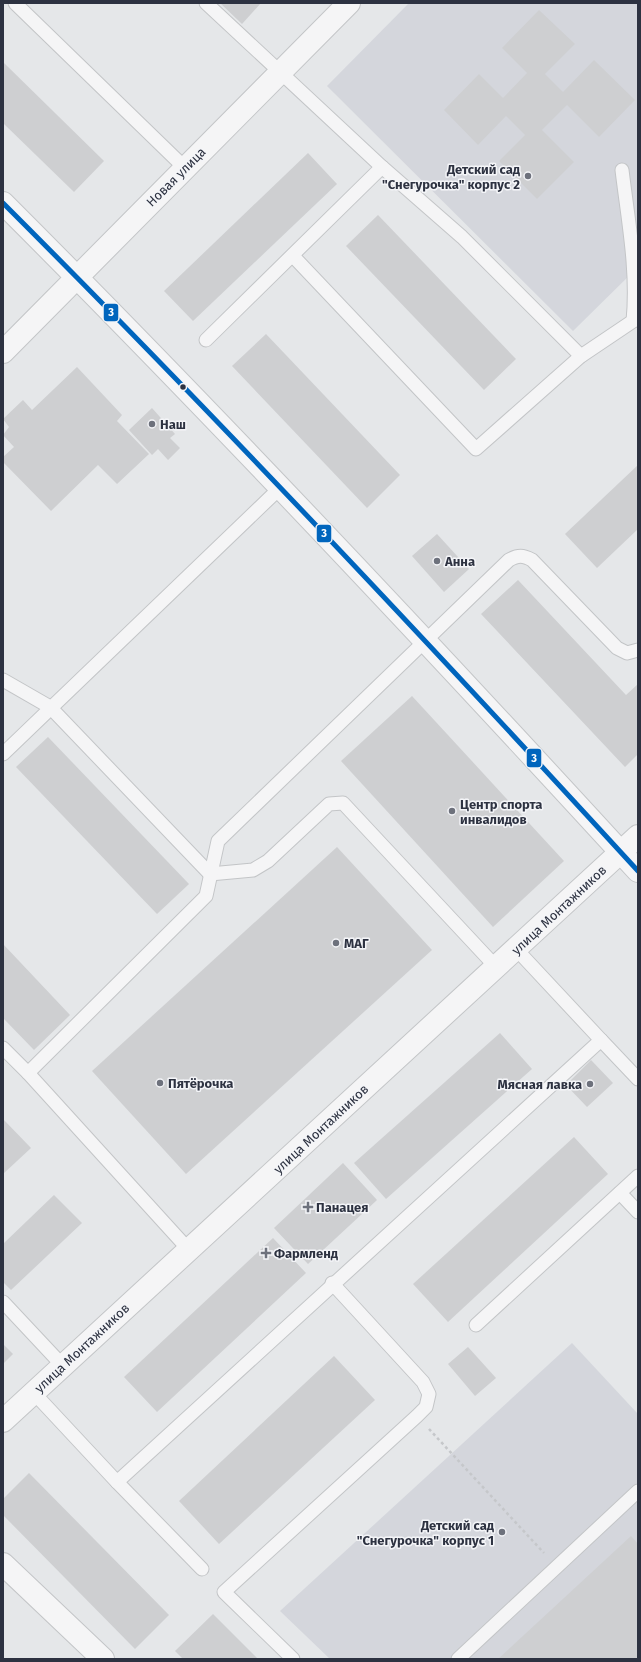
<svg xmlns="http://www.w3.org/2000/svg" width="641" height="1662" font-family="'Fira Sans',sans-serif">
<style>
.built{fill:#d4d6dc}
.building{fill:#cecfd1}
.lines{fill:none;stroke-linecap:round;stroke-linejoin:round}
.service-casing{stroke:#c3c5c7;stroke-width:15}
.minor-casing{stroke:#c3c5c7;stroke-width:24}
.path{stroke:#c5c7ca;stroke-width:2.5;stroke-dasharray:3 3;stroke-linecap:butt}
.service{stroke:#f5f5f6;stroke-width:13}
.minor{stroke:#f5f5f6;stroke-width:22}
.bus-1-casing{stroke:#f4f5f8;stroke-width:8}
.bus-1{stroke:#0065bd;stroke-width:5}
.poi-dot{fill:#6d717c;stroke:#f4f5f8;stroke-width:1.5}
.bus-dot{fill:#2d3241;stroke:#f4f5f8;stroke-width:1.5}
.labels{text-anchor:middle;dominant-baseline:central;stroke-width:3;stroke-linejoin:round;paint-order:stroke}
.poi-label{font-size:13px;font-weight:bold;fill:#2d3241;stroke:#f4f5f8;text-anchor:start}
.street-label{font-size:13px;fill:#2d3241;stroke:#f4f5f8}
.line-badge{stroke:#f4f5f8;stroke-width:1.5}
.badge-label{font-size:11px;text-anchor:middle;font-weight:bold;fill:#fff}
</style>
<rect width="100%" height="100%" fill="#e5e7e9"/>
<g class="built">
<polygon points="409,3 638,3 638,267 573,331 327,86"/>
<polygon points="572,1343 638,1414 638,1659 330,1659 280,1611"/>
</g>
<g class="building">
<polygon points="220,3 261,3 242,24"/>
<polygon points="539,10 575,44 545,74 563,92 594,60 635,100 599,137 567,105 542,130 574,162 537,199 499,161 525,135 506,116 478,145 444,110 479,74 503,98 527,73 502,48"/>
<polygon points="3,62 104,161 74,192 3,123"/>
<polygon points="308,153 337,184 193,321 164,291"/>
<polygon points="378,215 516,359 484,390 346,246"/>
<polygon points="266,334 400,475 367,508 232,366"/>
<polygon points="77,367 122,415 117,421 149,454 117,484 98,465 51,511 3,462 3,457 14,447 3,435 9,427 3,419 23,400 32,410"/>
<polygon points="152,408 175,434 170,438 180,448 168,460 158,449 152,455 129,430"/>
<polygon points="638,465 638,529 597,568 565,534"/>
<polygon points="437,534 469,569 444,592 412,556"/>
<polygon points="518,580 626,695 638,684 638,754 625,767 481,614"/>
<polygon points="412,696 564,861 493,927 341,761"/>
<polygon points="48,737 189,884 157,914 16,767"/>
<polygon points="337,847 432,950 186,1174 92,1071"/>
<polygon points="3,944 70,1015 34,1050 3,1018"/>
<polygon points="500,1033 532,1069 386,1199 354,1163"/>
<polygon points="591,1060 613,1083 587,1107 566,1085"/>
<polygon points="3,1119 31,1148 3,1174"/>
<polygon points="574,1137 608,1174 448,1322 413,1284"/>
<polygon points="343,1163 377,1200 308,1264 274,1228"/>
<polygon points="54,1195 82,1223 11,1290 3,1282 3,1244"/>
<polygon points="273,1238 306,1273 157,1412 124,1377"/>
<polygon points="3,1344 13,1354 3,1364"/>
<polygon points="468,1347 496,1378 475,1396 448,1364"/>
<polygon points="334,1356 375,1400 219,1544 179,1501"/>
<polygon points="29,1473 169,1615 135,1649 3,1515 3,1499"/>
<polygon points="631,1536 638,1544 638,1659 498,1659"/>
<polygon points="213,1614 258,1659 183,1659 175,1651"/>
</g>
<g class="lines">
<defs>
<g id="service">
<polyline points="15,3 185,168"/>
<polyline points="206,3 382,167 462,237 581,356"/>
<path d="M 622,170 C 628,220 638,271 633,321"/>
<polyline points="293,256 476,449 581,356 633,321"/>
<polyline points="206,340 382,167"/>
<polyline points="3,680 50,707 210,874 253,870 268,861 329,804 343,803 497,968"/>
<polyline points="3,754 281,487"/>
<polyline points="517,950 601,1040"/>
<polyline points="3,1048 28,1073"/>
<polyline points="620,1193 638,1212"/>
<path d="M 189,1250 L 28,1073 L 206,896 L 218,841 L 509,560 C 518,555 523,555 532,560 L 617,648 L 627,653 L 638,650"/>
<polyline points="3,1302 63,1366"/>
<polyline points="476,1325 638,1176"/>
<polyline points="34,1393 117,1482 601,1040 638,1079"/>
<polyline points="117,1482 202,1569"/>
<polyline points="293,1659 224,1592 417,1416 426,1407 429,1394 423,1382 332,1283"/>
<polyline points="458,1659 638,1491"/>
</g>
<g id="minor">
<path d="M 3,203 C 220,420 430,644 638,871"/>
<polyline points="3,352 349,3"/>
<polyline points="3,1421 638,836"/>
<polyline points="3,1564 103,1659"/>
</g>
</defs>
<use href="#service" class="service-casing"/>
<use href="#minor" class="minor-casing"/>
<polyline class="path" points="429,1429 544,1553"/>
<use href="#service" class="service"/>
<use href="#minor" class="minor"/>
<defs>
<path id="bus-1" d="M 3,203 C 220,420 430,644 638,871"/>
</defs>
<use href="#bus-1" class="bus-1-casing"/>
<use href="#bus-1" class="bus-1"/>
</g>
<g class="poi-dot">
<circle cx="528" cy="176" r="4"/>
<circle cx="152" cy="424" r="4"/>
<circle cx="437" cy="561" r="4"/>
<circle cx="452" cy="811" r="4"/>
<circle cx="336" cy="943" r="4"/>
<circle cx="160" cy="1083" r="4"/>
<circle cx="590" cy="1084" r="4"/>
<path d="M306 1201h4v4h4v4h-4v4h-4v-4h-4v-4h4z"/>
<path d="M264 1247h4v4h4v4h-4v4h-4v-4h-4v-4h4z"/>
<circle cx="502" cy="1532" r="4"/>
</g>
<circle class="bus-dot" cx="183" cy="387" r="3.5"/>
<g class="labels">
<g class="poi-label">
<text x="520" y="169" text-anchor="end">Детский сад<tspan x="520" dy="15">"Снегурочка" корпус 2</tspan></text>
<text x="160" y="424">Наш</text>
<text x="445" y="561">Анна</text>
<text x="460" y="804">Центр спорта<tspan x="460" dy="15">инвалидов</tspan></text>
<text x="344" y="943">МАГ</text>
<text x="168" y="1083">Пятёрочка</text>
<text x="582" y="1084" text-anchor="end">Мясная лавка</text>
<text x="316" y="1207">Панацея</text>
<text x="274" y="1253">Фармленд</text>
<text x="494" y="1525" text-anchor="end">Детский сад<tspan x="494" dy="15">"Снегурочка" корпус 1</tspan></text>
</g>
<g class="street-label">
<text transform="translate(176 177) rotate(-45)">Новая улица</text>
<text transform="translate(559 910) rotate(-43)">улица Монтажников</text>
<text transform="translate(321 1129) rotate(-43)">улица Монтажников</text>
<text transform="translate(82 1348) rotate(-43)">улица Монтажников</text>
</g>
</g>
<g class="line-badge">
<rect x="103" y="303" width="16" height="19" rx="4" fill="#0065bd"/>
<rect x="316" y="524" width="16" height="19" rx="4" fill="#0065bd"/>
<rect x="526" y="748" width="16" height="20" rx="4" fill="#0065bd"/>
</g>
<g class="badge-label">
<text x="111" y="316">3</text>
<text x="324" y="537">3</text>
<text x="534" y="762">3</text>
</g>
<rect width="641" height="1662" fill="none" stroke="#2d3241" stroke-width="8"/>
</svg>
